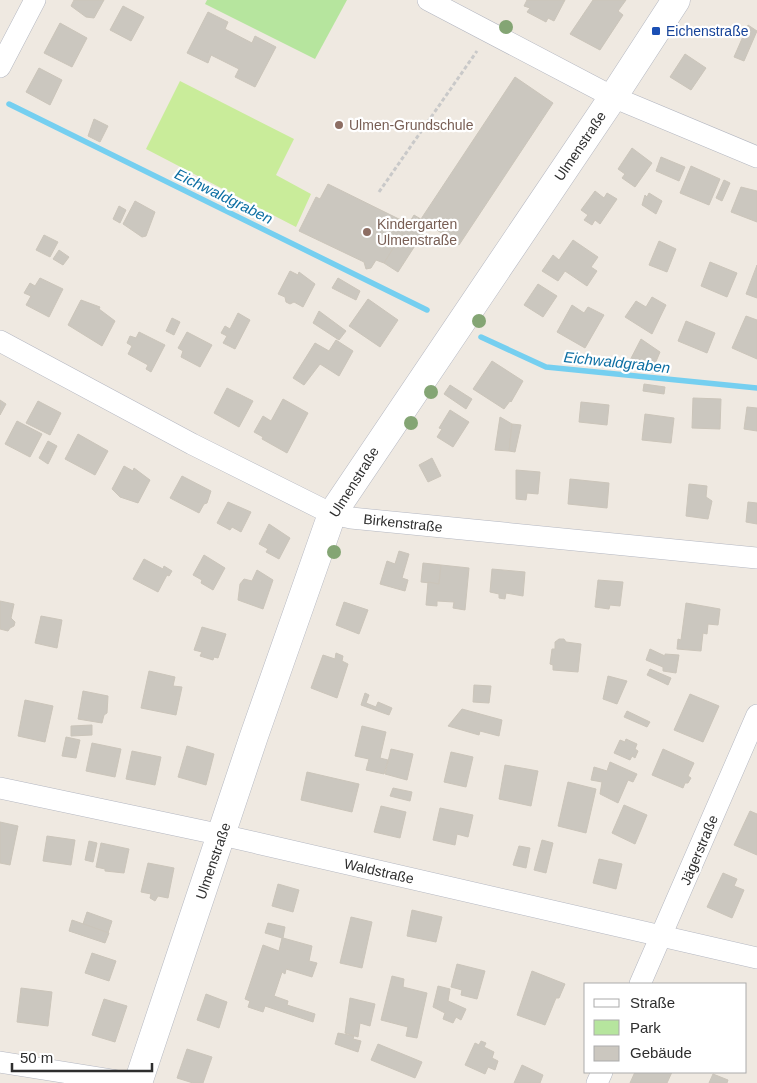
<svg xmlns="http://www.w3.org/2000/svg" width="757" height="1083" font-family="Arial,sans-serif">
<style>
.green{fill:#b6e59e}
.pitch{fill:#c9ec9a}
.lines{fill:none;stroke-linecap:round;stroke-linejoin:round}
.stream{stroke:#75cff0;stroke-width:5.5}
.building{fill:#cbc7bf;stroke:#cbc5ba}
.street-casing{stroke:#b4b7c1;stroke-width:22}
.secondary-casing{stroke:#b4b7c1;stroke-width:29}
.path{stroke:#c9c9c9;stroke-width:3;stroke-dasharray:4 2.5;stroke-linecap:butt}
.street{stroke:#fff;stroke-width:21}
.secondary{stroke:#fff;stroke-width:28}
.tree{fill:#84a574}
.transit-dot{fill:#1a4fb4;stroke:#fff;stroke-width:2}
.education-dot{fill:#8d6e63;stroke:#fff;stroke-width:2}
.labels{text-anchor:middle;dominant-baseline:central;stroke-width:4.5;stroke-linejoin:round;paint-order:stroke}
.transit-label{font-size:14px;fill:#164399;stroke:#fff;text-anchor:start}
.education-label{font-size:14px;fill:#785e54;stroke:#fff;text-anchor:start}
.street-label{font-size:14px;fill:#2e2e2e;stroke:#fff}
.water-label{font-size:15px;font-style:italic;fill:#0d6fa3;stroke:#fff}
</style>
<rect width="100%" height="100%" fill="#efe9e1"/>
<polygon class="green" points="207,0 347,0 315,59 205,4"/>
<polygon class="pitch" points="180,81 294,139 276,175 311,194 296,227 146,149"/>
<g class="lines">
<g class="stream">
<polyline points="9,104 427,310"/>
<polyline points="481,337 546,367 757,388"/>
</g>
</g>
<g class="building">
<polygon points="74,0 104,0 94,18 86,17 71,6"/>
<polygon points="527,0 565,0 554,21 548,18 546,22 527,12 530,8 524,6"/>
<polygon points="593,0 626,0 618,11 623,15 600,50 570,34"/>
<polygon points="123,6 144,17 131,41 110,30"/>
<polygon points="208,12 228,22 225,29 252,43 255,36 276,47 255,87 235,77 239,69 211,55 208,63 187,53"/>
<polygon points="60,23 87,38 72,67 44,53"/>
<polygon points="748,25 757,31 744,61 734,57"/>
<polygon points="685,54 706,68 691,90 670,77"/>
<polygon points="39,68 62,80 50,105 26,92"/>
<polygon points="515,77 553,103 459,245 421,219"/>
<polygon points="94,119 108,126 100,142 88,136"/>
<polygon points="632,148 652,163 635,187 622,178 625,174 618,169"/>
<polygon points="661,157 685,167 679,181 656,171"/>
<polygon points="691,166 720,179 709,205 680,193"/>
<polygon points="724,180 730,183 722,201 716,198"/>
<polygon points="328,184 409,224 384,263 376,260 371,268 366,269 364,262 299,231 316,197 320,199"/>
<polygon points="741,187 757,191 757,222 731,212"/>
<polygon points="595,191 604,198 607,193 617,199 600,224 595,220 592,225 584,220 588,215 581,210"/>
<polygon points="649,193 662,201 656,214 642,205 645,195 647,197"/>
<polygon points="135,201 155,212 146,236 142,237 123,224"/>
<polygon points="119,206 126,210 120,223 113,219"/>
<polygon points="414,215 429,224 398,272 384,263"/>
<polygon points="44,235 58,242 50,257 36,250"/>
<polygon points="573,240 598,257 591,267 597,271 587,286 565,271 558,281 542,271 553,255 559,260"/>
<polygon points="659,241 676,249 667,272 649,265"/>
<polygon points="59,250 69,257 63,265 53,259"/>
<polygon points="710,262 737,273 727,297 701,286"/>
<polygon points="757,265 757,298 746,294"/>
<polygon points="290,271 298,275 299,272 315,284 303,307 294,302 290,304 286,302 285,297 278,294"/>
<polygon points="40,278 63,289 49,317 26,305 31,296 24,293 30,283 35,286"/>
<polygon points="338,278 360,291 356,300 332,288"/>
<polygon points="538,284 557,296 543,317 524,305"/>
<polygon points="652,297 666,305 652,334 625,317 636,301 646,307"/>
<polygon points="368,299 398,320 380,347 349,326"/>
<polygon points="81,300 100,307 99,309 115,321 102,346 68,325"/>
<polygon points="572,305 584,313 588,307 604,315 585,348 557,332"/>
<polygon points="319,311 346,331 339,340 313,323"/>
<polygon points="238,313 250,320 235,349 223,343 227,336 221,333 225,326 230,329"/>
<polygon points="746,316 757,320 757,359 732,348"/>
<polygon points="172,318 180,322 174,335 166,331"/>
<polygon points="686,321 715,333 707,353 678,341"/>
<polygon points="139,332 165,345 151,372 146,369 148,365 128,354 132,346 127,343 130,336 136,338"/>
<polygon points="187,332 212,345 200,367 181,357 183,351 178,348"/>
<polygon points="641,339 660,352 652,371 626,368"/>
<polygon points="336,340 353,351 339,376 320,364 304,385 293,378 315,343 329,351"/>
<polygon points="492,361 523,381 511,402 510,401 504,409 473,389"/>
<polygon points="644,384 665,387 664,394 643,391"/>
<polygon points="450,385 472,399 466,409 444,394"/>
<polygon points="227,388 253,401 239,427 214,413"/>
<polygon points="693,398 721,399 720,429 692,428"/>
<polygon points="283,399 308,413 287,453 262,439 263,437 254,432 263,416 271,421"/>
<polygon points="0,400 6,404 0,415"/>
<polygon points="38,401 61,413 50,435 26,423"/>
<polygon points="581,402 609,405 607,425 579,422"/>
<polygon points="747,407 757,408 757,431 744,429"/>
<polygon points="450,410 469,422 453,447 437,437 442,429 439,428"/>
<polygon points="645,414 674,418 671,443 642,440"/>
<polygon points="500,417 512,424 509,451 495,450"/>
<polygon points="17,421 42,434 30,457 5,444"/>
<polygon points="512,424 521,425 515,452 509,451"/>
<polygon points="78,434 108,451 95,475 65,459"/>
<polygon points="48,441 57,446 48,464 39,458"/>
<polygon points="432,458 441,476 428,482 419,465"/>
<polygon points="124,466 133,471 134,468 150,480 138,503 120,497 112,489"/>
<polygon points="516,470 540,472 538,494 527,493 526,500 516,499"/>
<polygon points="182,476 211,491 207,503 204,504 199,513 170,498"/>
<polygon points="570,479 609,483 607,508 568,504"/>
<polygon points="689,484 707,486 706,497 712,501 708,519 686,516"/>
<polygon points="228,502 251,512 241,532 232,527 230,530 217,523"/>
<polygon points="748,502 757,503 757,524 746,522"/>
<polygon points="269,524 290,538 279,559 266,552 268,549 259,544"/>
<polygon points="399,551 409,554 402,578 408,580 405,591 380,584 387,561 395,564"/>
<polygon points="204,555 225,568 213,590 201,583 202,580 193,575"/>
<polygon points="144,559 163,569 164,566 172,571 169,576 167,575 158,592 133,579"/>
<polygon points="423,563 441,565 439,584 421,582"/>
<polygon points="441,565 469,568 465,610 453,608 454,602 437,601 437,606 426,605 428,582 439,584"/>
<polygon points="492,569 525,572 523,596 506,593 505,599 499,598 499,594 490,592"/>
<polygon points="257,570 273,580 263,609 238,600 240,584 244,579 252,581"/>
<polygon points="598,580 623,582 620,606 610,605 609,609 595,607"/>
<polygon points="0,601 14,604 11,618 15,622 14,626 10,628 8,631 0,629"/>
<polygon points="344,602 368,610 359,634 336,625"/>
<polygon points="686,603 720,609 718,625 708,624 707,634 703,633 701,651 677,649 678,639 681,640"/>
<polygon points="41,616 62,620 57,648 35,643"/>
<polygon points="202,627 226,634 218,658 214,657 213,660 200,656 202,652 194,650"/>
<polygon points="559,639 564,639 566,642 581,644 578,672 553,670 553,665 550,664 552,649 555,649 555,642"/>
<polygon points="650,649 665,656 665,654 679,655 676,673 663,671 663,667 646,660"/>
<polygon points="336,653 343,656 342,661 348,664 337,698 311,688 323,655 335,659"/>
<polygon points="650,669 671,678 668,685 647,675"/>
<polygon points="149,671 175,677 173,686 182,687 176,715 141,708"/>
<polygon points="608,676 627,681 617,704 603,699"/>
<polygon points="474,685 491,686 489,703 473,702"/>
<polygon points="83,691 108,696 107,713 104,715 102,723 78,719"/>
<polygon points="365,693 369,695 366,703 376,707 378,702 392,708 389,715 361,705"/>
<polygon points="690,694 719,706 703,742 674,730"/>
<polygon points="25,700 53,706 45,742 18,736"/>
<polygon points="462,709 502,720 499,736 480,731 479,735 448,726"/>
<polygon points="627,711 650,722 647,727 624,717"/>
<polygon points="92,725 92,735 71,736 71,726"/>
<polygon points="362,726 386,732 380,758 388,760 384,774 366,770 369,759 355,756"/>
<polygon points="66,737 80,740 76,758 62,756"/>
<polygon points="626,739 637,744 635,749 638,751 635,758 632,756 630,760 614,753 620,740 625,742"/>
<polygon points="92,743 121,749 115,777 86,771"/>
<polygon points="187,746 214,754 206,785 178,777"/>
<polygon points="391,749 413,754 407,780 385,774"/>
<polygon points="663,749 694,763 688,776 691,778 688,783 685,783 683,788 652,775"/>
<polygon points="132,751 161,757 155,785 126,779"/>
<polygon points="451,752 473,757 466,787 444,782"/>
<polygon points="610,762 637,774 633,782 628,780 618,803 600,794 602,782 591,780 594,767 607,771"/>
<polygon points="505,765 538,771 531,806 499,799"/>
<polygon points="307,772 359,784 352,812 301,800"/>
<polygon points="568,782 596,789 586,833 558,826"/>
<polygon points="393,788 412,792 410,801 390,796"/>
<polygon points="624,805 647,815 635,844 612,833"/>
<polygon points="381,806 406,812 400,838 374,832"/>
<polygon points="440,808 473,815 468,837 457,834 455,845 433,840"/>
<polygon points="750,811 757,814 757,855 734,845"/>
<polygon points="0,822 18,826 10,865 0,863"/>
<polygon points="47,836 75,840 71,865 43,861"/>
<polygon points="542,840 553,843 546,873 534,870"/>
<polygon points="89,841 97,843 93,862 85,860"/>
<polygon points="101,843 129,849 124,873 105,871 105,869 96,867"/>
<polygon points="519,846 530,848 526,868 513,865"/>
<polygon points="599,859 622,864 616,889 593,883"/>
<polygon points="148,863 174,868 168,898 158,896 155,901 150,898 151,894 141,892"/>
<polygon points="723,873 737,879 734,886 744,890 732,918 707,907"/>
<polygon points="278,884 299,890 293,912 272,906"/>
<polygon points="412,910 442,917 436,942 407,936"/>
<polygon points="87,912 112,921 108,933 83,924"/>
<polygon points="351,917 372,922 362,968 340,963"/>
<polygon points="72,920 109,933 105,943 69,931"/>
<polygon points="268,923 285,927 283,938 312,946 309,961 317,963 312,977 286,969 285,974 282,972 274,996 288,1001 287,1005 315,1014 313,1022 265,1006 263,1012 248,1007 250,1001 245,999 263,945 279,951 282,938 265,933"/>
<polygon points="92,953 116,961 109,981 85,973"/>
<polygon points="457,964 485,971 477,999 461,995 462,990 451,987"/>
<polygon points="532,971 565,984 559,998 556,998 545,1025 517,1015"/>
<polygon points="392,976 404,979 403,987 427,993 417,1038 406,1036 408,1027 381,1020"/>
<polygon points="438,986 450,989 448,1001 466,1009 461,1020 456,1017 453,1023 443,1019 445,1013 433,1007"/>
<polygon points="21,988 52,992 48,1026 17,1022"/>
<polygon points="206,994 227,1002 219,1028 197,1020"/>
<polygon points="350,998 375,1004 370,1026 360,1023 358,1037 345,1033"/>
<polygon points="104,999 127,1006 115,1042 92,1035"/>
<polygon points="338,1033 354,1036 353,1039 361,1041 358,1052 335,1044"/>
<polygon points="481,1041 486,1043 484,1047 494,1052 492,1058 498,1061 495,1070 488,1067 485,1074 465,1065 475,1043 479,1045"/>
<polygon points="378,1044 422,1062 415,1078 371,1060"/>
<polygon points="187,1049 212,1057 203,1083 193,1083 177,1078"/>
<polygon points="522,1065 543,1075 540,1083 514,1083"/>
<polygon points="635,1072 672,1072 667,1083 630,1083"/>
<polygon points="713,1074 728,1080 727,1083 709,1083"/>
</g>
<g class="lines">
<defs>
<g id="street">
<polyline points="428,0 613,97 757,157"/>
<polyline points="0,67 35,0"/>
<polyline points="0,341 192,444 332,514 351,518 757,558"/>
<polyline points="0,788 222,835 757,958"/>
<polyline points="640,984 757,715"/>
<polyline points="0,1062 131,1083"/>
<polyline points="597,1083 602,1072"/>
</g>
<polyline id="secondary" points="138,1083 254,736 332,514 613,97 676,0"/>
</defs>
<use href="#street" class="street-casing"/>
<use href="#secondary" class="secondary-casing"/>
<polyline class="path" points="379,192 477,51"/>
<use href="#street" class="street"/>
<use href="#secondary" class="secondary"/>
</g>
<g class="tree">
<circle cx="506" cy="27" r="7"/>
<circle cx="479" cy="321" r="7"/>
<circle cx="431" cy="392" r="7"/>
<circle cx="411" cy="423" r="7"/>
<circle cx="334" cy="552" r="7"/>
</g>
<rect class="transit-dot" x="651" y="26" width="10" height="10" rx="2.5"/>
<g class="education-dot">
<circle cx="339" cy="125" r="5"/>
<circle cx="367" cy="232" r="5"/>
</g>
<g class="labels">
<g class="transit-label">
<text x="666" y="31">Eichenstraße</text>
</g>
<g class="education-label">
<text x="349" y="125">Ulmen-Grundschule</text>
<text x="377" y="224">Kindergarten<tspan x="377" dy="16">Ulmenstraße</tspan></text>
</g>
<g class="street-label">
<text transform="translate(580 146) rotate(-56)">Ulmenstraße</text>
<text transform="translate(354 482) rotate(-58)">Ulmenstraße</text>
<text transform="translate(403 523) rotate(6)">Birkenstraße</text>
<text transform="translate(699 850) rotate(-67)">Jägerstraße</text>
<text transform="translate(213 861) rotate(-71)">Ulmenstraße</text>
<text transform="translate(379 871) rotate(13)">Waldstraße</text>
</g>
<g class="water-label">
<text transform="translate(224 196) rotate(26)">Eichwaldgraben</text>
<text transform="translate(617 362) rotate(6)">Eichwaldgraben</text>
</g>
</g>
<rect x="584" y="983" width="162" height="90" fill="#ffffff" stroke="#ababab"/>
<rect x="594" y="999" width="25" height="8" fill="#ffffff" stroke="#ababab"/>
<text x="630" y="1008" font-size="15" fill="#2e2e2e">Straße</text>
<rect x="594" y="1020" width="25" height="15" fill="#b6e59e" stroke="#ababab"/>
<text x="630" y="1033" font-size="15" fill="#2e2e2e">Park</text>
<rect x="594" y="1046" width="25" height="15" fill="#cbc7bf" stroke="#ababab"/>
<text x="630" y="1058" font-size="15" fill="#2e2e2e">Gebäude</text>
<path d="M12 1063v8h140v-8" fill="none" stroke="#2e2e2e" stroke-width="2.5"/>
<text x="20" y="1063" font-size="15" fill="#2e2e2e" stroke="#ffffff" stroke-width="4" paint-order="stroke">50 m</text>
</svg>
